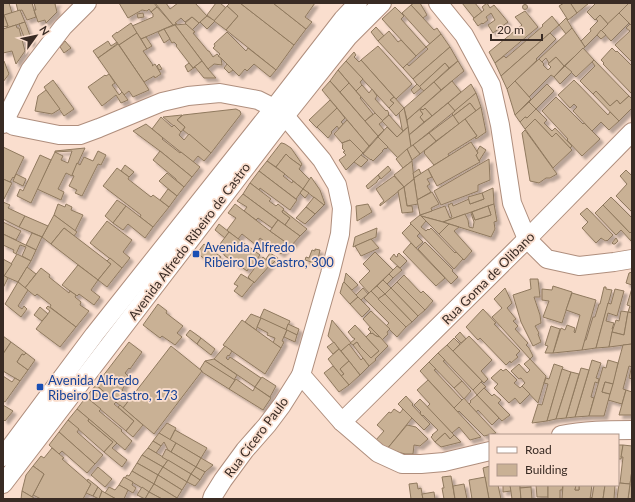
<svg xmlns="http://www.w3.org/2000/svg" width="635" height="502" font-family="Lato,sans-serif">
<style>
.building{fill:#c9b195;stroke:#8f795e;filter:url(#shadow)}
.lines{fill:none;stroke-linecap:round;stroke-linejoin:round}
.street-casing{stroke:#af8e7d;stroke-width:20}
.street{stroke:#fff;stroke-width:18}
.transit-dot{fill:#1a4fb4;stroke:#fadece;stroke-width:1.5}
.labels{text-anchor:middle;dominant-baseline:central;stroke-width:3.5;stroke-linejoin:round;paint-order:stroke}
.street-label{font-size:13px;fill:#392b24;stroke:#fadece}
.transit-label{font-size:13px;fill:#164399;stroke:#fadece;text-anchor:start}
</style>
<defs>
<filter id="shadow"><feDropShadow dx="3.5" dy="3.5" stdDeviation="1" flood-color="#0004"/></filter>
</defs>
<rect width="100%" height="100%" fill="#fadece"/>
<g class="building">
<polygon points="3,3 9,3 12,13 3,16"/>
<polygon points="16,3 32,3 36,17 27,20 22,10 18,11"/>
<polygon points="34,3 58,3 55,4 57,12 46,23 45,20 38,22 34,10 36,10"/>
<polygon points="119,3 154,3 157,7 151,12 149,9 147,11 142,10 128,18"/>
<polygon points="155,3 166,3 170,9 178,3 195,3 207,16 199,23 192,17 185,22 181,18 175,23 177,24 173,25"/>
<polygon points="216,3 220,3 226,8 214,21 207,15"/>
<polygon points="230,3 240,3 294,45 276,70 226,30 238,16 227,6"/>
<polygon points="240,3 273,3 306,29 294,45"/>
<polygon points="273,3 315,3 305,17 312,22 306,29"/>
<polygon points="414,3 420,3 427,15 423,18 411,5"/>
<polygon points="462,3 475,3 482,12 474,18"/>
<polygon points="487,3 490,8 494,5 508,22 493,33 488,25 495,20 491,13 486,17 488,20 483,24 482,23 478,26 473,19 484,10 482,7"/>
<polygon points="564,3 571,3 577,13 568,20 559,6"/>
<polygon points="573,3 589,3 577,13 571,4"/>
<polygon points="596,3 629,3 608,24 600,15 595,20 587,12"/>
<polygon points="629,3 632,3 632,26 619,13"/>
<circle cx="525" cy="7" r="2.5"/>
<polygon points="411,5 434,30 437,28 441,34 430,44 402,13"/>
<polygon points="227,6 238,16 226,30 214,21"/>
<polygon points="157,7 173,25 141,39 132,26 153,17 153,14 151,12"/>
<polygon points="395,7 404,16 401,19 426,47 416,56 382,19"/>
<polygon points="20,10 25,22 7,28 7,26 8,26 4,15"/>
<polygon points="525,11 538,27 495,63 489,52 522,25 515,17"/>
<polygon points="143,13 144,17 138,18 137,14"/>
<polygon points="619,13 629,23 611,41 601,30"/>
<polygon points="4,15 8,26 3,27 3,16"/>
<polygon points="600,15 608,24 585,47 581,41 591,31 590,29 598,21 596,19"/>
<polygon points="207,16 215,21 207,29 200,22"/>
<polygon points="552,16 559,25 501,76 495,63 504,56 506,58 543,26 542,25"/>
<polygon points="192,17 199,23 192,30 185,23"/>
<polygon points="566,18 572,28 566,34 559,25"/>
<polygon points="25,22 32,41 30,44 27,36 24,37 19,24"/>
<polygon points="131,23 137,33 119,45 112,36 117,32 117,33"/>
<polygon points="186,24 195,32 193,33 208,51 209,51 213,57 217,54 221,58 222,65 214,64 208,69 175,25"/>
<polygon points="630,24 632,26 632,62 615,45 630,31 626,28"/>
<polygon points="16,25 17,28 19,28 25,51 16,64 12,51 3,53 3,29"/>
<polygon points="175,25 202,61 193,68 176,46 177,45 174,42 172,43 164,29"/>
<polygon points="376,27 384,36 378,41 371,32"/>
<polygon points="572,28 585,47 564,66 556,57 549,63 546,58 542,62 539,59"/>
<polygon points="164,29 170,39 164,43 158,32"/>
<polygon points="601,30 606,35 601,39 597,35"/>
<polygon points="389,31 398,42 401,40 416,56 403,68 378,41"/>
<polygon points="227,32 246,51 248,48 276,70 270,77 254,64 247,71 245,69 239,76 221,58 218,56 220,54 213,48 215,46 214,44"/>
<polygon points="137,33 147,49 143,51 153,65 152,66 155,64 161,74 155,78 154,76 144,82 119,45"/>
<polygon points="550,33 556,39 536,59 537,60 507,89 501,76"/>
<polygon points="441,34 450,47 413,79 403,68 407,64 409,66 428,49 426,47"/>
<polygon points="146,37 152,46 147,49 141,39"/>
<polygon points="65,41 71,48 64,53 60,47"/>
<polygon points="108,41 111,46 117,42 117,44 98,58 93,51"/>
<polygon points="118,44 144,82 149,90 133,97 129,91 124,95 98,58"/>
<polygon points="378,46 412,84 396,99 361,60"/>
<polygon points="450,47 458,61 449,68 445,63 419,87 413,79"/>
<polygon points="583,48 594,60 576,77 565,66"/>
<polygon points="612,48 616,52 617,51 632,66 632,94 603,64 604,63 601,60"/>
<polygon points="354,52 356,55 354,57 359,62 361,60 394,97 390,100 394,103 389,108 346,61"/>
<polygon points="556,57 564,66 554,77 551,75 529,97 515,81 539,59 544,64 543,65 548,70 551,67 548,64"/>
<polygon points="594,60 629,96 620,104 617,100 610,106 596,91 593,94 580,81 595,66 592,62"/>
<polygon points="4,61 9,74 3,82 3,62"/>
<polygon points="202,61 208,69 216,78 204,78 195,67 188,72 185,66 189,63 193,68"/>
<polygon points="346,61 363,79 360,82 362,85 356,91 338,70"/>
<polygon points="458,61 464,71 441,90 434,82"/>
<polygon points="445,63 449,68 424,91 419,87"/>
<polygon points="159,64 162,69 159,70 157,66"/>
<polygon points="227,64 233,70 229,73 224,68"/>
<polygon points="565,66 572,72 560,84 554,77"/>
<polygon points="338,70 349,83 340,92 330,81"/>
<polygon points="109,74 115,83 112,85 119,95 122,92 128,100 121,103 116,95 102,106 88,87 105,75 106,76"/>
<polygon points="53,80 74,109 64,116 44,87"/>
<polygon points="574,80 608,115 610,112 619,121 609,130 601,122 592,131 573,111 577,107 574,104 570,108 558,95"/>
<polygon points="330,81 378,136 369,146 322,90"/>
<polygon points="452,81 461,92 432,116 425,108 423,110 422,109 420,110 423,114 420,117 424,122 409,135 407,120"/>
<polygon points="515,81 531,99 515,115 507,89"/>
<polygon points="434,82 441,90 407,120 404,108"/>
<polygon points="349,83 361,97 360,98 373,114 365,121 340,92"/>
<polygon points="417,84 421,88 414,94 411,90"/>
<polygon points="471,84 476,93 455,111 448,103"/>
<polygon points="547,84 554,91 536,109 529,102"/>
<polygon points="362,85 369,93 372,89 377,96 375,99 386,111 387,110 389,113 388,114 389,115 382,121 356,91"/>
<polygon points="46,90 60,109 52,114 35,111 38,96"/>
<polygon points="596,91 610,106 617,100 620,104 629,96 632,99 632,108 619,121 593,94"/>
<polygon points="476,93 481,107 476,111 470,103 453,116 452,113"/>
<polygon points="394,97 404,108 396,116 389,108 394,103 390,100"/>
<polygon points="556,97 583,124 584,123 600,139 582,156 567,140 568,139 542,111"/>
<polygon points="330,100 337,108 317,128 309,120"/>
<polygon points="529,102 536,109 527,118 525,117 520,122 515,115"/>
<polygon points="448,103 455,111 411,147 409,135"/>
<polygon points="470,103 476,111 459,124 453,116"/>
<polygon points="481,107 486,132 476,139 475,137 477,136 465,119"/>
<polygon points="337,108 345,118 341,122 343,124 339,129 337,126 331,132 332,133 328,138 317,127"/>
<polygon points="404,108 408,127 403,131 402,129 399,113"/>
<polygon points="425,108 432,116 424,122 420,117 423,114 420,110 422,109 423,110"/>
<polygon points="236,109 240,111 241,114 211,153 183,130 185,127 177,120 183,115"/>
<polygon points="536,109 547,120 544,123 552,131 555,128 572,146 570,148 556,133 552,137 535,119 525,129 520,122 525,117 527,118"/>
<polygon points="375,113 383,121 379,124 384,130 378,136 365,121"/>
<polygon points="182,115 177,120 185,127 181,132 163,117"/>
<polygon points="389,115 403,131 397,137 382,121"/>
<polygon points="453,115 459,124 436,141 429,133"/>
<polygon points="161,117 172,127 174,125 181,132 179,135 184,140 189,134 211,153 204,161 198,156 193,162 152,129"/>
<polygon points="465,119 477,136 448,154 449,156 434,165 424,153 425,152 424,151"/>
<polygon points="535,119 552,137 556,133 572,150 553,168 525,129"/>
<polygon points="347,120 369,146 363,153 350,140 342,143 334,134"/>
<polygon points="146,124 163,138 162,139 180,153 181,152 200,167 192,177 160,151 133,131"/>
<polygon points="387,127 397,137 408,127 411,147 398,158 378,137"/>
<polygon points="525,130 557,174 550,178 546,178 539,183 530,181 522,133"/>
<polygon points="429,133 436,141 420,154 413,145"/>
<polygon points="378,137 388,147 386,149 385,148 382,151 383,151 373,161 371,159 371,160 363,154"/>
<polygon points="350,140 363,153 346,170 339,160 346,155 343,152 345,151 342,148 343,147 342,146 343,145 342,143"/>
<polygon points="471,142 478,153 476,155 480,162 437,186 428,169"/>
<polygon points="281,143 282,143 285,144 291,148 302,164 301,166 290,158 286,154 276,167 267,161"/>
<polygon points="413,145 420,154 412,160 407,149"/>
<polygon points="480,146 486,150 479,161 476,155 478,153 477,151"/>
<polygon points="3,147 24,157 14,178 13,177 10,182 3,179"/>
<polygon points="85,148 72,176 66,173 58,189 64,192 61,200 37,189 55,152 63,156 61,160 68,163 72,151 55,152 55,151"/>
<polygon points="407,149 412,160 412,161 403,168 396,159"/>
<polygon points="98,151 106,155 101,165 98,164 82,196 75,193 77,190 69,186 74,176 72,175 77,163 80,165 84,157 93,161"/>
<polygon points="160,151 192,177 184,187 176,180 176,179 153,160"/>
<polygon points="286,154 290,158 301,166 299,169 310,180 303,189 276,167"/>
<polygon points="40,155 51,160 31,203 17,196 20,189 23,191"/>
<polygon points="361,155 368,160 361,167 354,162"/>
<polygon points="489,159 490,180 478,185 478,191 441,205 434,191"/>
<polygon points="267,161 285,174 283,176 292,183 293,181 303,189 296,199 259,171"/>
<polygon points="412,161 414,179 404,187 394,175"/>
<polygon points="125,165 134,172 129,177 121,171"/>
<polygon points="388,166 391,170 381,179 378,175"/>
<polygon points="117,168 129,177 128,179 151,197 153,195 169,207 153,227 140,217 141,215 103,186"/>
<polygon points="419,169 421,174 414,178 413,173"/>
<polygon points="428,169 432,177 427,179 430,184 427,186 431,192 417,200 414,178"/>
<polygon points="626,170 632,176 632,212 616,196 627,184 620,176"/>
<polygon points="259,171 297,200 290,210 260,188 259,190 250,183"/>
<polygon points="167,173 184,187 177,196 159,181"/>
<polygon points="16,174 26,179 23,186 13,181"/>
<polygon points="378,175 380,178 377,181 377,182 368,189 366,186"/>
<polygon points="394,176 404,187 380,206 380,204 384,201 376,189"/>
<polygon points="311,177 320,190 325,204 324,205 303,189"/>
<polygon points="3,179 12,183 4,199 3,199"/>
<polygon points="414,179 418,204 407,206 404,187"/>
<polygon points="250,183 271,199 269,201 276,206 278,204 284,209 282,212 290,218 285,225 243,194"/>
<polygon points="404,187 407,206 412,206 413,212 402,213 398,191"/>
<polygon points="493,188 494,204 443,222 421,216 420,215 445,206 450,218 452,217 448,205 452,203 453,206 469,199 470,204 484,199 482,193"/>
<polygon points="168,189 177,196 169,207 160,200"/>
<polygon points="303,189 309,193 305,198 300,193"/>
<polygon points="432,192 439,204 431,208 432,211 420,215 417,200"/>
<polygon points="482,193 484,199 470,204 468,197"/>
<polygon points="243,194 278,220 272,228 258,218 256,220 244,211 247,207 237,201"/>
<polygon points="314,197 324,205 315,214 306,207"/>
<polygon points="611,197 632,218 632,234 631,232 630,233 603,205"/>
<polygon points="117,200 126,206 113,223 105,216"/>
<polygon points="3,202 10,205 8,208 25,216 19,227 3,219"/>
<polygon points="58,204 65,207 66,204 72,207 71,210 83,215 75,231 54,215"/>
<polygon points="235,204 270,231 290,245 281,254 260,238 256,245 242,234 238,239 229,232 227,230 236,218 228,213"/>
<polygon points="368,204 372,212 357,221 356,206"/>
<polygon points="494,204 497,221 494,222 495,229 491,237 443,222 465,214 468,220 469,227 473,228 474,222 471,213 472,212 475,220 491,215 488,206"/>
<polygon points="603,205 630,233 631,232 632,234 631,241 621,230 616,235 595,213"/>
<polygon points="126,206 153,227 145,238 128,224 123,230 113,223"/>
<polygon points="488,206 491,215 475,220 472,212"/>
<polygon points="306,207 315,214 305,224 296,218"/>
<polygon points="587,208 613,235 607,241 607,240 606,241 604,240 601,238 596,243 582,228 588,222 580,214"/>
<polygon points="283,210 307,229 300,236 285,225 290,218 282,212"/>
<polygon points="54,215 77,232 74,236 64,228 51,244 42,237"/>
<polygon points="420,215 426,221 421,227 426,231 428,229 429,230 431,228 455,253 456,252 463,259 454,269 410,223"/>
<polygon points="25,216 48,226 42,237 19,227"/>
<polygon points="421,216 443,222 449,224 439,234"/>
<polygon points="278,220 300,236 291,246 270,231"/>
<polygon points="107,221 132,240 123,252 130,258 122,268 90,243"/>
<polygon points="3,222 21,231 16,240 3,234"/>
<polygon points="219,224 229,232 225,238 215,230"/>
<polygon points="411,224 420,233 417,236 423,242 416,248 402,233"/>
<polygon points="449,224 459,227 454,231 472,251 464,260 439,234"/>
<polygon points="64,228 111,264 98,280 51,244"/>
<polygon points="377,228 376,237 353,247 355,237"/>
<polygon points="229,232 260,255 252,266 251,265 247,271 239,265 238,266 224,255 224,254 217,248"/>
<polygon points="32,233 42,237 36,250 26,245"/>
<polygon points="3,234 36,250 31,261 22,256 26,247 20,245 16,254 13,252 14,250 3,245"/>
<polygon points="616,238 618,241 615,244 613,244 612,243"/>
<polygon points="371,239 379,248 361,256 355,246"/>
<polygon points="425,242 453,270 452,271 458,277 451,284 418,249"/>
<polygon points="411,243 445,278 436,286 403,252"/>
<polygon points="204,244 221,257 217,262 213,259 210,263 197,253"/>
<polygon points="315,249 320,250 317,264 305,260 306,257 309,258 312,250 315,251"/>
<polygon points="375,252 393,270 369,293 359,282 370,271 363,264"/>
<polygon points="270,253 278,258 272,264 266,259"/>
<polygon points="399,253 407,261 400,268 390,259 394,254 396,257 398,256 397,255"/>
<polygon points="17,254 31,261 18,282 4,276"/>
<polygon points="263,257 271,264 254,283 248,277"/>
<polygon points="110,258 122,268 107,287 98,280 111,264 107,261"/>
<polygon points="3,259 12,264 4,276 3,275"/>
<polygon points="78,265 98,280 91,290 100,297 94,305 79,294 77,296 62,285"/>
<polygon points="397,266 402,270 393,278 389,274"/>
<polygon points="27,267 36,274 25,288 18,282"/>
<polygon points="41,268 50,275 49,277 69,293 70,291 76,295 75,297 81,302 80,305 89,311 76,327 50,307 51,305 37,294 35,296 25,288"/>
<polygon points="632,272 632,285 626,283 629,273"/>
<polygon points="346,273 358,285 352,290 344,282"/>
<polygon points="241,274 254,282 242,297 234,291 238,286 234,284"/>
<polygon points="389,274 393,278 387,284 383,280"/>
<polygon points="3,275 8,278 3,288"/>
<polygon points="404,275 421,293 423,291 433,301 425,310 397,282"/>
<polygon points="530,279 538,279 540,297 534,297 540,315 541,323 535,326 539,333 538,334 541,342 533,346 521,322 513,295 531,289"/>
<polygon points="383,280 391,288 385,294 377,286"/>
<polygon points="18,282 28,290 18,306 22,309 24,306 27,309 21,317 5,304"/>
<polygon points="344,282 358,297 350,304 340,293 343,283"/>
<polygon points="397,282 425,310 418,316 391,288"/>
<polygon points="377,286 385,294 378,299 371,291"/>
<polygon points="553,286 572,292 562,323 543,317 549,301 542,300 542,289 552,290"/>
<polygon points="604,287 606,287 606,289 612,290 596,348 582,350 584,340 586,340 593,317 595,317 599,304 600,304"/>
<polygon points="363,288 368,294 361,300 356,295"/>
<polygon points="391,288 418,316 412,322 385,294"/>
<polygon points="505,288 512,303 507,308 516,319 513,321 518,326 515,329 528,343 526,345 529,348 533,356 530,359 492,317 502,308 494,299"/>
<polygon points="632,288 632,313 628,312 630,306 627,305"/>
<polygon points="615,289 624,291 617,316 608,313 606,321 614,323 612,329 613,329 609,347 596,348 608,303 611,304"/>
<polygon points="371,291 406,327 397,337 386,326 389,323 364,298"/>
<polygon points="572,293 596,300 582,350 553,353 561,328 565,330 567,325 575,328 574,332 575,333 580,315 566,310"/>
<polygon points="385,294 412,322 406,327 378,299"/>
<polygon points="358,297 370,309 362,317 350,304"/>
<polygon points="158,304 167,311 166,313 183,326 177,333 182,337 175,345 162,336 160,338 143,325"/>
<polygon points="48,306 76,327 60,347 36,329 50,311 46,308"/>
<polygon points="40,307 48,314 42,321 34,315"/>
<polygon points="264,309 290,321 286,330 260,318"/>
<polygon points="483,309 496,323 494,324 520,351 516,355 518,357 511,363 510,361 506,365 480,338 478,340 466,327"/>
<polygon points="371,311 390,329 387,332 388,334 382,340 363,319"/>
<polygon points="621,311 628,312 624,335 612,332 616,320 619,321"/>
<polygon points="628,312 632,313 632,344 609,347 612,332 624,335"/>
<polygon points="251,314 261,318 256,330 245,322"/>
<polygon points="261,318 287,330 282,341 284,342 281,348 273,343 275,338 267,335 268,333 257,327"/>
<polygon points="242,320 281,348 265,374 223,345"/>
<polygon points="332,320 351,343 341,351 328,336"/>
<polygon points="288,324 299,329 297,335 286,330"/>
<polygon points="355,325 379,351 371,358 360,347 357,342 353,345 350,343 355,339 354,338 353,338 348,332"/>
<polygon points="551,326 560,329 553,353 545,353 548,346 545,345"/>
<polygon points="370,327 380,337 376,336 372,333 371,334 370,333 371,332 368,329"/>
<polygon points="190,330 201,338 197,344 186,335"/>
<polygon points="287,330 297,335 295,342 284,337"/>
<polygon points="460,332 466,339 461,343 455,337"/>
<polygon points="370,333 371,334 372,333 376,336 380,337 388,346 375,359 376,360 369,366 353,345 357,342 360,347 371,358 379,351 366,337"/>
<polygon points="3,336 11,342 3,354"/>
<polygon points="469,336 492,360 481,371 488,379 484,383 453,351"/>
<polygon points="201,338 215,349 211,355 197,344"/>
<polygon points="454,338 460,344 453,351 447,345"/>
<polygon points="11,342 26,353 24,355 22,354 17,362 28,370 20,381 3,371 3,354"/>
<polygon points="129,342 142,352 130,369 129,368 125,373 128,376 126,378 128,380 123,387 124,387 122,390 127,394 126,395 130,399 123,408 96,385"/>
<polygon points="334,342 339,349 333,354 327,347"/>
<polygon points="349,344 361,360 363,358 369,366 360,375 341,351"/>
<polygon points="632,344 632,367 629,366 623,389 626,390 622,404 608,400 623,345"/>
<polygon points="447,345 482,381 473,390 438,353"/>
<polygon points="171,346 202,371 154,434 123,408"/>
<polygon points="225,346 232,351 229,356 228,355 226,358 228,360 230,357 261,378 255,387 214,359"/>
<polygon points="339,349 349,361 340,369 344,374 341,376 328,359"/>
<polygon points="26,353 35,360 28,370 17,362 22,354 24,355"/>
<polygon points="438,353 445,360 443,361 462,381 454,388 429,362"/>
<polygon points="214,359 237,375 234,380 205,361"/>
<polygon points="530,359 546,376 538,403 522,386 525,383 521,378 519,379 511,371 519,364 527,373 530,370 524,364"/>
<polygon points="592,360 601,363 596,378 599,379 598,383 595,382 591,397 594,398 589,416 575,417"/>
<polygon points="608,360 618,363 613,384 605,382 602,392 610,394 604,416 589,416 603,367 606,368"/>
<polygon points="205,361 235,380 229,389 202,372 202,371 200,369"/>
<polygon points="349,361 360,375 349,385 341,376 344,374 340,369"/>
<polygon points="429,362 436,369 434,370 462,400 454,408 420,371"/>
<polygon points="554,364 563,367 547,421 532,423 538,404 542,405 548,384 544,383 546,378 549,379"/>
<polygon points="632,365 632,379 629,378"/>
<polygon points="333,366 349,385 339,392 324,373"/>
<polygon points="581,368 589,370 575,417 566,418"/>
<polygon points="501,369 503,371 506,369 517,380 514,383 520,388 522,386 530,394 520,404 515,398 509,403 494,388 498,384 491,378"/>
<polygon points="562,369 571,372 556,419 547,421"/>
<polygon points="571,372 579,374 566,418 556,419"/>
<polygon points="3,376 12,382 15,378 20,381 5,402 3,401"/>
<polygon points="262,377 276,386 270,397 255,387"/>
<polygon points="236,379 253,391 255,387 271,398 263,410 229,389"/>
<polygon points="428,380 454,408 481,437 470,440 459,427 452,433 427,407 430,404 417,390"/>
<polygon points="462,381 471,391 464,399 454,388"/>
<polygon points="481,382 486,387 484,388 477,395 473,390"/>
<polygon points="605,382 613,384 610,394 602,392"/>
<polygon points="96,385 116,402 114,404 134,421 126,431 86,397"/>
<polygon points="484,388 492,396 494,394 501,400 498,403 510,415 502,421 477,395"/>
<polygon points="626,390 632,392 632,415 619,415"/>
<polygon points="477,395 499,418 492,425 478,410 476,412 469,404 471,402 470,401"/>
<polygon points="406,396 413,404 412,405 430,424 424,430 398,404"/>
<polygon points="86,397 101,409 99,411 122,430 121,431 132,441 125,450 77,409"/>
<polygon points="464,398 469,404 496,433 484,436 459,411 458,412 454,408"/>
<polygon points="420,399 454,435 450,439 445,433 435,442 431,437 433,435 432,435 438,430 423,415 422,416 420,413 421,412 414,405"/>
<polygon points="3,405 13,411 5,421 3,419"/>
<polygon points="120,405 143,425 133,437 126,431 134,421 118,407"/>
<polygon points="77,409 89,419 88,421 113,442 104,452 68,420"/>
<polygon points="394,409 400,413 403,409 412,418 387,449 375,441 384,431 377,425 389,412 391,413"/>
<polygon points="89,419 117,443 112,448 127,460 122,467 104,452 113,442 88,421"/>
<polygon points="68,420 79,429 77,432 103,455 95,464 59,432"/>
<polygon points="167,423 176,428 170,440 159,433"/>
<polygon points="407,425 416,427 428,439 420,446 414,445 413,454 405,454 387,449"/>
<polygon points="175,430 207,448 201,458 170,440"/>
<polygon points="59,432 95,464 87,473 62,451 59,454 49,445"/>
<polygon points="159,433 176,443 171,452 168,450 164,442 161,446 153,441"/>
<polygon points="445,433 450,439 454,435 461,442 441,447 435,442"/>
<polygon points="153,441 161,446 156,453 148,448"/>
<polygon points="176,443 201,458 196,467 171,452"/>
<polygon points="618,445 623,445 621,459 618,459"/>
<polygon points="623,445 632,446 632,470 630,484 620,483 623,457 621,457"/>
<polygon points="52,448 64,458 62,459 91,484 83,499 41,499 33,495 44,474 33,466 41,456 44,458"/>
<polygon points="148,448 168,460 163,467 142,455"/>
<polygon points="166,449 196,467 191,474 162,457"/>
<polygon points="142,455 163,467 158,475 137,463"/>
<polygon points="201,458 213,465 205,472 196,467"/>
<polygon points="168,460 191,474 187,482 163,467"/>
<polygon points="137,463 158,475 154,484 132,471"/>
<polygon points="33,466 44,474 32,497 22,491 26,475"/>
<polygon points="490,466 490,485 498,485 501,499 489,499 483,468"/>
<polygon points="98,467 112,479 105,487 91,475"/>
<polygon points="163,467 187,482 182,490 158,475"/>
<polygon points="196,467 205,472 200,480 191,474"/>
<polygon points="632,470 632,499 628,499 630,484"/>
<polygon points="132,471 154,484 149,492 125,478 127,475 129,476"/>
<polygon points="191,474 200,480 195,486 187,482"/>
<polygon points="158,475 182,490 177,498 154,484"/>
<polygon points="451,476 455,499 444,499 442,488 444,488 442,477"/>
<polygon points="124,477 133,482 132,485 136,488 133,493 119,485"/>
<polygon points="485,477 489,499 472,499 469,480"/>
<polygon points="88,479 98,487 93,496 86,493 91,484 87,481"/>
<polygon points="417,483 418,489 421,488 423,499 411,499 409,484"/>
<polygon points="619,483 630,484 628,499 615,499 617,499"/>
<polygon points="154,484 177,498 177,499 162,499 149,492"/>
<polygon points="464,484 467,499 455,499 453,486"/>
<polygon points="119,485 128,490 124,499 116,499 105,493 109,487 115,490"/>
<polygon points="503,485 510,485 511,491 503,492"/>
<polygon points="510,485 520,485 521,499 512,499"/>
<polygon points="520,485 531,485 531,487 520,488"/>
<polygon points="536,485 548,485 548,497 537,497"/>
<polygon points="548,485 563,485 562,490 560,490 560,499 548,499"/>
<polygon points="563,485 576,485 575,490 579,490 579,485 592,485 590,499 562,499"/>
<polygon points="576,485 579,485 579,490 575,490"/>
<polygon points="594,485 605,485 603,499 590,499 591,497 592,498"/>
<polygon points="605,485 615,485 614,499 603,499"/>
<polygon points="98,487 102,491 99,499 93,496"/>
<polygon points="142,487 149,492 145,499 137,495"/>
<polygon points="531,487 532,499 521,499 520,488"/>
<polygon points="22,491 34,498 34,499 21,499"/>
<polygon points="102,491 116,499 99,499"/>
<polygon points="149,492 162,499 145,499"/>
<polygon points="434,492 435,499 423,499 422,494"/>
</g>
<g class="lines">
<defs>
<g id="street">
<polyline points="438,3 464,35 491,85 500,125 512,203 527,239 547,259 579,266 614,262 632,259"/>
<polyline points="3,120 14,126 59,135 80,135 99,128 162,102 188,96 220,93 258,100 274,108 285,116 322,160 337,185 342,208 340,234 330,274 301,375 342,422 378,453 402,464 421,464 444,462 490,451"/>
<polyline points="3,124 30,70 63,27 87,3"/>
<polyline points="342,422 527,239 632,132"/>
<path d="M 561,435 C 584,430 608,430 632,430"/>
<polyline points="3,457 94,335 274,108 343,19 358,3"/>
<polyline points="3,484 285,116 348,37 382,3"/>
<polyline points="212,499 213,496 223,480 245,450 267,425 282,405 301,375"/>
</g>
</defs>
<use href="#street" class="street-casing"/>
<use href="#street" class="street"/>
</g>
<g class="transit-dot">
<rect x="192" y="250" width="8" height="8" rx="2"/>
<rect x="36" y="383" width="8" height="8" rx="2"/>
</g>
<g class="labels">
<g class="street-label">
<text transform="translate(189 241) rotate(-53)">Avenida Alfredo Ribeiro de Castro</text>
<text transform="translate(488 278) rotate(-45)">Rua Goma de Olibano</text>
<text transform="translate(256 437) rotate(-53)">Rua Cícero Paulo</text>
</g>
<g class="transit-label">
<text x="204" y="247">Avenida Alfredo<tspan x="204" dy="15">Ribeiro De Castro, 300</tspan></text>
<text x="48" y="380">Avenida Alfredo<tspan x="48" dy="15">Ribeiro De Castro, 173</tspan></text>
</g>
</g>
<rect width="635" height="502" fill="none" stroke="#392b24" stroke-width="8"/>
<rect x="489" y="434" width="130" height="52" fill="#fadece" stroke="#ad968a"/>
<rect x="497" y="447" width="20" height="6" fill="#ffffff" stroke="#ad968a"/>
<text x="525" y="454" font-size="12" fill="#392b24">Road</text>
<rect x="497" y="464" width="20" height="12" fill="#c9b195" stroke="#ad968a"/>
<text x="525" y="474" font-size="12" fill="#392b24">Building</text>
<g transform="translate(36 36) rotate(57)" stroke="#fadece" stroke-width="3" paint-order="stroke">
<path d="M0-3L7 15L0 10L-7 15Z" fill="#392b24"/>
<text y="-6" font-size="11" font-weight="bold" text-anchor="middle" fill="#392b24">N</text>
</g>
<path d="M491 34v6h51v-6" fill="none" stroke="#392b24" stroke-width="2"/>
<text x="497" y="34" font-size="12" fill="#392b24" stroke="#fadece" stroke-width="3" paint-order="stroke">20 m</text>
</svg>
